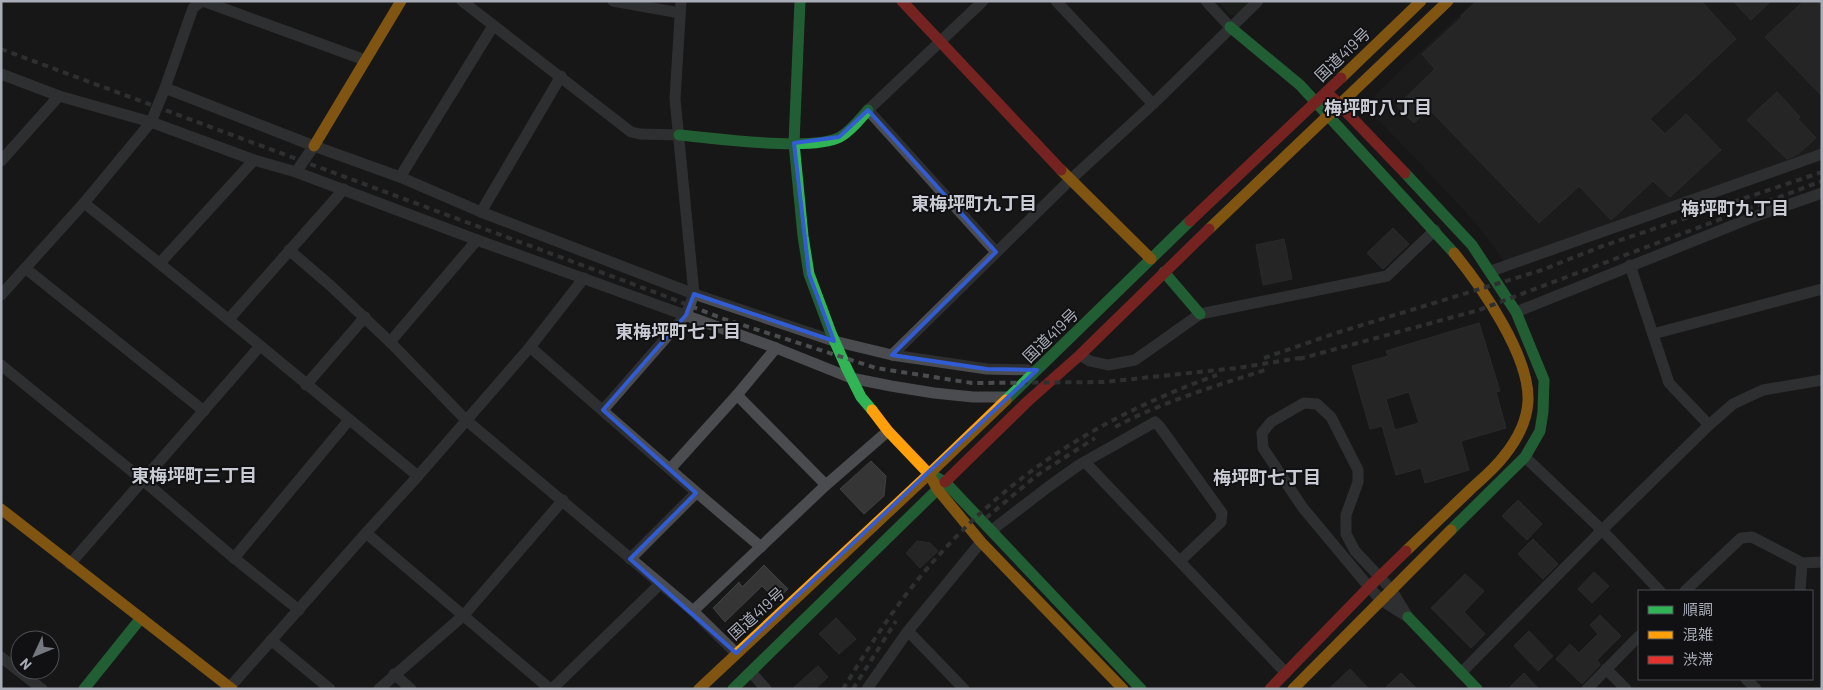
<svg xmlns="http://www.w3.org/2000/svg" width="1823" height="690" font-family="Barlow,'Noto Sans JP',sans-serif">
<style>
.built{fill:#212123}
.green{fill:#1d241e}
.building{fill:#353536;stroke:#3f4043;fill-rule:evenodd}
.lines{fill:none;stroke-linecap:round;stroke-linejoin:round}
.street{stroke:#4b4c50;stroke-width:11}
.fast{stroke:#30b455;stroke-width:11}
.slow{stroke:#ff9f0a;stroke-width:11}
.jam{stroke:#e5322d;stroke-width:11}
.rail{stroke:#4b4c4f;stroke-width:4;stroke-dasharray:6 5;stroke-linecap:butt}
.marked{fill:none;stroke:#325cd3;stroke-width:4;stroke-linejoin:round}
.labels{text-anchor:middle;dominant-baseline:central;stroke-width:4;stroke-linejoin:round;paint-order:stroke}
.street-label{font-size:16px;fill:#a8adb8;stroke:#111113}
.neighbourhood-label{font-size:18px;font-weight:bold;fill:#c9ccd4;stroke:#111113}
</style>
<rect width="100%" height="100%" fill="#171717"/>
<polygon class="built" points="1474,1 1822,1 1822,148 1504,261 1480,228 1462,208 1376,117 1375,95"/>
<polygon class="green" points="1218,1 1251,1 1236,15 1230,15"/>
<g class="building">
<polygon points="1477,1 1701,1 1736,39 1650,119 1665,134 1686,114 1721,150 1670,197 1653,181 1611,220 1579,186 1539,223 1429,109 1414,123 1397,106 1435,69 1422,54 1462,17 1461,16"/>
<polygon points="1733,1 1771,1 1751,20"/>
<polygon points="1804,1 1822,1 1822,96 1765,37"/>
<polygon points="1777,92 1800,117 1798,119 1816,138 1798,154 1787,159 1747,120"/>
<polygon points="1393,228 1409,244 1383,269 1367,253"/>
<polygon points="1284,239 1292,279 1263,285 1256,245"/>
<path d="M 1479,323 L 1500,391 L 1496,392 L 1506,428 L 1461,441 L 1469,470 L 1425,483 L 1421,468 L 1396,475 L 1382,426 L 1370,429 L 1352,366 L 1388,356 L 1386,351 ZM 1409,392 L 1419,423 L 1395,430 L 1386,399 Z"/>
<polygon points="871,461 886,476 884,496 864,514 840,489"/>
<polygon points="1518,500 1542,524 1527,540 1502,516"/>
<polygon points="1533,539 1558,564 1543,579 1518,554"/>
<polygon points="917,541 930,543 938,551 920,568 906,553"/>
<polygon points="764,565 788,589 776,600 762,586 725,622 713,608 739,582 742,587"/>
<polygon points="1594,572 1609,586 1592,603 1578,589"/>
<polygon points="1465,574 1484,591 1464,612 1485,634 1471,648 1431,608"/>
<polygon points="1600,615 1621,636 1597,660 1600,664 1600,665 1582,684 1556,659 1570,644 1579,653 1598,634 1590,625"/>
<polygon points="836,618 856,639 839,654 819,634"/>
<polygon points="1529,631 1553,656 1538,671 1514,646"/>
<polygon points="818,666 828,677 815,689 792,689"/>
<polygon points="1350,669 1369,689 1329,689"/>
<polygon points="1401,673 1417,689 1384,689"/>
<polygon points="1524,673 1539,689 1508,689"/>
</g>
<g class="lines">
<g class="street">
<polyline points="202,1 193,8 165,88 314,146 400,177 481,212 694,294 834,341 892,355 987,369 1036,370"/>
<polyline points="203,1 365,60"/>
<polyline points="462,1 631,132 640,134 679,135"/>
<polyline points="613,1 680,13"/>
<polyline points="983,1 868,110 996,252"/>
<polyline points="1056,1 1153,104"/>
<polyline points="1206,1 1230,27"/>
<polyline points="1,74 59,96 151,122 254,160 296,172 477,240 776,348 851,378 891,386 934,393 973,397 1007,397"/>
<polyline points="1,161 59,96"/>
<polyline points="296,172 314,146"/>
<polyline points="400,177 493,26"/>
<path d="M 84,203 C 197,292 307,385 418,476"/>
<polyline points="481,212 561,76"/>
<polyline points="289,250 331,286 390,342 466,420 693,611 736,653"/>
<polyline points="160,263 254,160"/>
<polyline points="1630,265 1669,383 1709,425"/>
<polyline points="25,268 204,411"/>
<polyline points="1491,271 1822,154"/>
<polyline points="1,295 84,203 151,122 165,88"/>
<polyline points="1516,312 1756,216 1822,193"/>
<polyline points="229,319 344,189"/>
<polyline points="1653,334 1822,289"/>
<polyline points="390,342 477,240"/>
<path d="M 530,347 C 607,414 683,482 761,547"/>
<polyline points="892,355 1070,180 1153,104 1258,1"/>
<polyline points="1080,355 1090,361 1108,365 1135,360 1200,314 1387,276 1435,230"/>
<polyline points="1,365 144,481 234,558 299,610"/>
<polyline points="306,385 365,317"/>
<polygon points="1304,403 1317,404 1331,417 1358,470 1358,482 1346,515 1346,534 1355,551 1391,589 1408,617 1381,600 1369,587 1303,508 1263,448 1262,433 1271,422"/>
<polyline points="603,410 686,315 694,294 675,99 681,1"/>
<polyline points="1525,457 1602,530 1660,591"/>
<polyline points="1085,462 1286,673"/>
<polyline points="671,468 737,395 776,348"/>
<polyline points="826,485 888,431"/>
<polyline points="992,530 1048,487 1079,465 1155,422 1160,427 1222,513 1221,522 1180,561"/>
<polyline points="366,533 550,689"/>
<polyline points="234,558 349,420"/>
<polyline points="630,559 696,493"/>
<polyline points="70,564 260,346"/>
<polyline points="1685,591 1741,538 1752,537 1802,563 1822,562"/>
<polyline points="1800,591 1802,563"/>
<polyline points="693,611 826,485 737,395"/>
<polyline points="908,631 964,689"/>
<polyline points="271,640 330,689"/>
<polyline points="1,657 42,689"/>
<polyline points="1606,669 1626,689"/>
<polyline points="751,672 766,689"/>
<polyline points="1461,673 1602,530 1709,425 1733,404 1763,390 1822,380"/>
<polyline points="394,674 411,689"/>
<polyline points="1746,679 1756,689"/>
<polyline points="230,687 366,533 418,476 530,347 584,278"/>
<polyline points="379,689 464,615 563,500"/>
<polyline points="552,689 660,584"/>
<polyline points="867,689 908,631 981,542"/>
<polyline points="1587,689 1639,636"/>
</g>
<g class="fast">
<polyline points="800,1 794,143 803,236 809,274 831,333 847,369 861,397 872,410"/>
<polyline points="1230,27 1300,85 1454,253"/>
<path d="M 679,135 C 714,138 812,152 840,137 C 851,131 860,119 868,110"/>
<polyline points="1405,173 1472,245 1516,312 1544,380 1543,412 1540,431 1525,457 1451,530"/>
<polyline points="1164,272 1200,314"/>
<polyline points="1006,400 1190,221"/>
<polyline points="936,477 945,482 1141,689"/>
<polyline points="1408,617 1477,689"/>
<polyline points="84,689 141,618"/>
<polyline points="733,689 945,482"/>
</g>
<g class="slow">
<polyline points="1341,78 1421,1"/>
<polyline points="314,146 401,1"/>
<polyline points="1061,170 1151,259"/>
<polyline points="1209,229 1448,1"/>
<polyline points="872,410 888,431 929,474 938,490 981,542 1123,689"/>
<polyline points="1,509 232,689"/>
<path d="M 1406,551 C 1428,530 1450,509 1472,488 C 1483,478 1495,468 1504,456 C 1517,440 1527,421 1528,401 C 1530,356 1481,286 1454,253"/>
<polyline points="699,689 929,474 1006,400"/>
<polyline points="1293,689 1451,530"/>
</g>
<g class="jam">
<polyline points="902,1 1061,170"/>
<polyline points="1332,97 1405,173"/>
<polyline points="1190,221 1341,78"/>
<polyline points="945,482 1028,401 1080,355 1209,229"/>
<polyline points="1270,689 1369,587 1406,551"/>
</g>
<g class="rail">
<polyline points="1,49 665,296 724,319 876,368 972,383 1104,382 1237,368 1306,357"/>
<polyline points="1264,358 1336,333 1542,270 1600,247 1822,172"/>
<polyline points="1299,359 1479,310 1822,181"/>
<path d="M 1115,427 C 1164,401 1216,386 1268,369"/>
<polyline points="986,518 1036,476 1095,438"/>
<path d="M 843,689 C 867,650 891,612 920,577 C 1002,478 1097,418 1217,375"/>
<polyline points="853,689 896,621"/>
</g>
</g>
<path d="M0 0H1823V690H0ZM 868,110 L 996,252 L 892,355 L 987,369 L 1037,370 L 736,653 L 630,559 L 696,493 L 603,410 L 686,315 L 694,294 L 834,341 L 809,274 L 794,143 L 839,137 Z" fill="#171717" fill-opacity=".55" fill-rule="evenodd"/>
<path class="marked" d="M 868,110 L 996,252 L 892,355 L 987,369 L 1037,370 L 736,653 L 630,559 L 696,493 L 603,410 L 686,315 L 694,294 L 834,341 L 809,274 L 794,143 L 839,137 Z"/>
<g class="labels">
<g class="street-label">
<text transform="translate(1342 54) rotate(-44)">国道419号</text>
<text transform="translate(1050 335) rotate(-44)">国道419号</text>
<text transform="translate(756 613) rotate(-42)">国道419号</text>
</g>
<g class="neighbourhood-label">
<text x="1378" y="107">梅坪町八丁目</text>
<text x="974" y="203">東梅坪町九丁目</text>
<text x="1735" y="208">梅坪町九丁目</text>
<text x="678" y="331">東梅坪町七丁目</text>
<text x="194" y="475">東梅坪町三丁目</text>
<text x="1267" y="477">梅坪町七丁目</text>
</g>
</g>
<rect width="1823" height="690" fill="none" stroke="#a8adb8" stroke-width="5"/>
<rect x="1638" y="590" width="175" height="90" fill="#111113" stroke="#4d4f55"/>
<rect x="1648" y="606" width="25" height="8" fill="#30b455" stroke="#4d4f55"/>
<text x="1683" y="615" font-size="15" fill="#a8adb8">順調</text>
<rect x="1648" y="631" width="25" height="8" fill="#ff9f0a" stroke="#4d4f55"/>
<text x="1683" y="640" font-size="15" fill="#a8adb8">混雑</text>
<rect x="1648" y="656" width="25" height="8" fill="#e5322d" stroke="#4d4f55"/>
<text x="1683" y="665" font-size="15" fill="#a8adb8">渋滞</text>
<g transform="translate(35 655) rotate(226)"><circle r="24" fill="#111113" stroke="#4d4f55"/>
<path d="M0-4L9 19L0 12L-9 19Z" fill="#757880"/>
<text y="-8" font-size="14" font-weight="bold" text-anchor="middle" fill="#a8adb8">N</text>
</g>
</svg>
